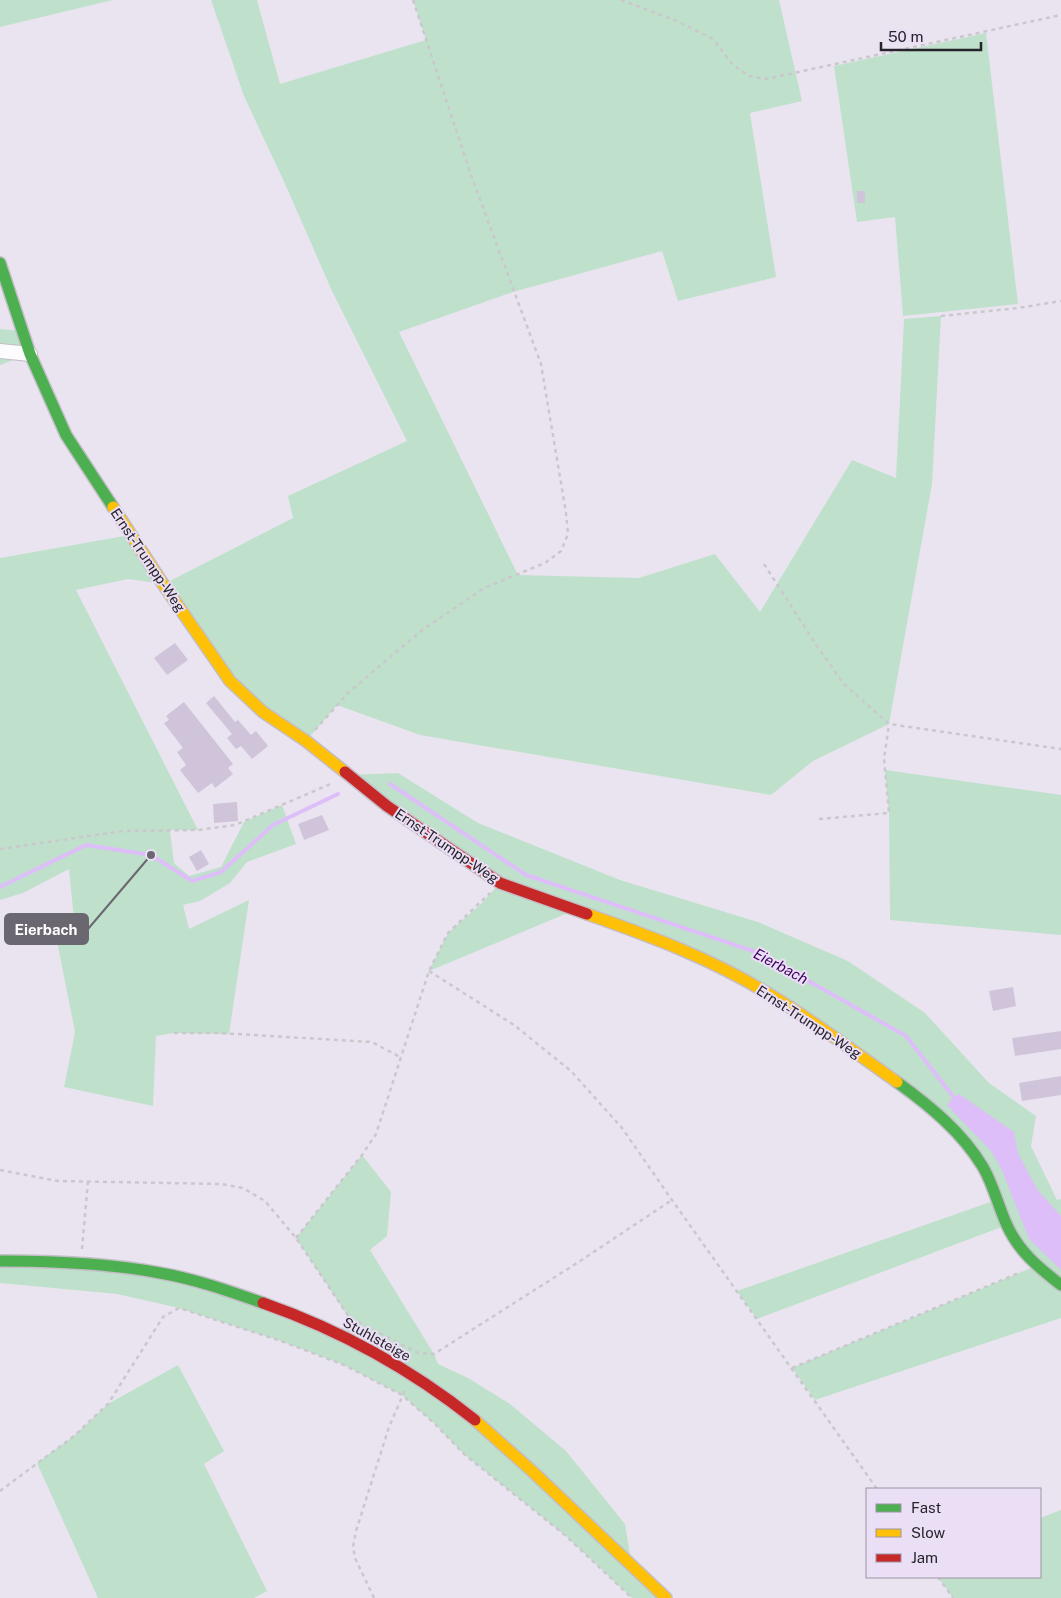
<svg xmlns="http://www.w3.org/2000/svg" width="1061" height="1598" font-family="'Public Sans',sans-serif">
<style>
.green{fill:#bfe1cb}
.water{fill:#ddbef9}
.lines{fill:none;stroke-linecap:round;stroke-linejoin:round}
.stream{stroke:#ddbef9;stroke-width:4}
.building{fill:#cfc4d9}
.street-casing{stroke:#c3bec7;stroke-width:16}
.fast-casing{stroke:#c3bec7;stroke-width:14}
.slow-casing{stroke:#c3bec7;stroke-width:14}
.jam-casing{stroke:#c3bec7;stroke-width:14}
.path{stroke:#cac8cd;stroke-width:2.5;stroke-dasharray:4 4;stroke-linecap:butt}
.street{stroke:#fcfbfd;stroke-width:14}
.fast{stroke:#4caf50;stroke-width:11}
.slow{stroke:#ffc107;stroke-width:11}
.jam{stroke:#c62828;stroke-width:11}
.labels{text-anchor:middle;dominant-baseline:central;stroke-width:4;stroke-linejoin:round;paint-order:stroke}
.street-label{font-size:14px;fill:#27232b;stroke:#eadff5}
.water-label{font-size:15px;font-style:italic;fill:#400061;stroke:#eadff5}
.leader{fill:none;stroke:#6b6770;stroke-width:2}
.callout-dot{fill:#6b6770;stroke:#eadff5;stroke-width:2}
.callout{fill:#6b6770;stroke:#6b6770;stroke-width:2}
.callout-label{font-size:15px;text-anchor:middle;font-weight:bold;fill:#fff}
</style>
<rect width="100%" height="100%" fill="#eae4f0"/>
<g class="green">
<polygon points="0,0 113,0 0,27"/>
<polygon points="211,0 257,0 280,84 426,40 413,0 779,0 802,101 750,113 776,277 678,301 662,251 513,292 399,332 518,575 639,578 715,554 760,612 852,460 896,478 904,319 941,316 932,484 889,724 813,761 771,795 420,735 337,705 306,741 263,712 163,584 128,579 76,590 198,830 170,830 174,863 189,876 221,867 244,822 282,805 296,844 247,862 230,883 200,901 183,905 189,929 249,900 229,1034 174,1033 156,1036 153,1106 64,1087 75,1032 56,936 75,930 69,869 23,893 0,900 0,558 130,535 164,584 293,518 288,496 407,441 332,291 286,186 244,96"/>
<polygon points="986,33 1018,304 903,316 895,217 857,222 834,66"/>
<polygon points="0,329 22,331 30,354 0,365"/>
<polygon points="885,770 1061,795 1061,935 890,920 889,813"/>
<polygon points="398,773 478,823 620,880 758,922 848,961 925,1013 989,1083 1036,1116 1031,1146 1057,1200 1061,1199 1061,1318 815,1400 792,1368 1036,1266 1007,1225 757,1319 737,1291 996,1200 962,1137 771,995 575,910 429,971 448,933 480,905 500,883 350,775"/>
<polygon points="362,1155 391,1192 387,1236 370,1250 434,1354 438,1364 468,1378 510,1404 566,1451 625,1524 632,1567 665,1598 632,1598 566,1536 464,1454 435,1424 402,1395 344,1365 281,1341 179,1308 117,1294 0,1283 0,1261 165,1274 339,1334 348,1316 296,1238"/>
<polygon points="178,1365 224,1451 204,1464 267,1591 254,1598 98,1598 37,1463 74,1436 108,1404"/>
<polygon points="1061,1510 1061,1598 953,1598 938,1577 1040,1577 1040,1518"/>
</g>
<polygon class="water" points="959,1094 1014,1132 1018,1153 1037,1189 1061,1216 1061,1270 1029,1239 1001,1168 991,1151 947,1105 953,1097"/>
<g class="lines">
<g class="stream">
<polyline points="390,784 526,875 759,953 906,1036 955,1099"/>
<polyline points="0,887 86,845 151,855 192,881 221,872 273,825 338,794"/>
</g>
</g>
<g class="building">
<rect x="857" y="191" width="8" height="12"/>
<polygon points="175,643 188,660 167,675 154,658"/>
<polygon points="214,696 235,722 238,720 251,735 256,731 268,746 252,759 241,746 236,749 227,738 232,734 206,703"/>
<polygon points="184,702 233,764 228,768 233,774 215,788 212,783 198,793 180,770 186,765 177,752 183,748 164,723 169,720 166,716"/>
<polygon points="237,802 238,821 214,823 213,804"/>
<polygon points="322,815 329,830 304,840 298,824"/>
<polygon points="201,850 209,864 197,871 189,857"/>
<polygon points="1013,987 1016,1006 993,1011 989,991"/>
<polygon points="1061,1031 1061,1049 1015,1056 1012,1038"/>
<polygon points="1061,1076 1061,1095 1022,1101 1019,1083"/>
</g>
<g class="lines">
<defs>
<polyline id="street" points="0,351 30,354"/>
<g id="fast">
<polyline points="0,263 30,354 66,435 113,507"/>
<path d="M 897,1082 C 930,1106 962,1132 983,1167 C 993,1184 998,1205 1006,1223 C 1018,1251 1038,1267 1061,1285"/>
<path d="M 0,1261 C 53,1261 108,1263 160,1273 C 195,1279 229,1291 263,1303"/>
</g>
<g id="slow">
<polyline points="113,507 163,584 230,681 263,712 306,741 345,772"/>
<path d="M 587,914 C 650,936 715,960 772,996 C 815,1022 856,1053 897,1082"/>
<polyline points="475,1420 532,1471 666,1598"/>
</g>
<g id="jam">
<polyline points="345,772 387,806 500,883 587,914"/>
<path d="M 263,1303 C 340,1330 411,1369 475,1420"/>
</g>
</defs>
<use href="#street" class="street-casing"/>
<use href="#fast" class="fast-casing"/>
<use href="#slow" class="slow-casing"/>
<use href="#jam" class="jam-casing"/>
<g class="path">
<polyline points="621,0 677,21 713,39 733,65 749,76 766,79 1061,15"/>
<polyline points="941,316 1018,308 1061,301"/>
<polyline points="764,564 817,646 843,683 889,724 1061,749"/>
<polyline points="315,730 349,692 421,631 484,588 545,563 561,551 568,534 566,513 541,364 471,175 413,0"/>
<polyline points="819,819 889,813 884,759 889,724"/>
<polyline points="0,849 123,831 198,830 235,825 333,783"/>
<polyline points="429,971 514,1025 571,1071 622,1128 672,1200 877,1489"/>
<polyline points="174,1033 219,1033 372,1042 400,1057"/>
<polyline points="0,1170 58,1181 221,1184 243,1188 265,1201 296,1238 349,1317 418,1353 434,1354 577,1263 672,1200"/>
<polyline points="296,1238 362,1155 376,1134 429,971 448,933 490,893"/>
<polyline points="82,1249 88,1181"/>
<polyline points="792,1368 1021,1272"/>
<polyline points="0,1491 74,1436 108,1404 163,1317 179,1308 281,1341 344,1365 402,1395 435,1424 464,1454 566,1536 632,1598"/>
<polyline points="938,1577 953,1598"/>
<polyline points="374,1598 355,1558 353,1547 356,1531 389,1427 406,1388"/>
</g>
<use href="#street" class="street"/>
<use href="#fast" class="fast"/>
<use href="#slow" class="slow"/>
<use href="#jam" class="jam"/>
</g>
<g class="labels">
<g class="street-label">
<text transform="translate(148 560) rotate(56)">Ernst-Trumpp-Weg</text>
<text transform="translate(447 846) rotate(34)">Ernst-Trumpp-Weg</text>
<text transform="translate(809 1022) rotate(33)">Ernst-Trumpp-Weg</text>
<text transform="translate(377 1339) rotate(29)">Stuhlsteige</text>
</g>
<g class="water-label">
<text transform="translate(781 966) rotate(28)">Eierbach</text>
</g>
</g>
<path class="leader" d="M151 855L88 929"/>
<circle class="callout-dot" cx="151" cy="855" r="5"/>
<rect class="callout" x="5" y="914" width="83" height="30" rx="5"/>
<g class="callout-label">
<text x="46" y="935">Eierbach</text>
</g>
<rect x="866" y="1488" width="175" height="90" fill="#eadff5" stroke="#9c94a4"/>
<rect x="876" y="1504" width="25" height="8" fill="#4caf50" stroke="#9c94a4"/>
<text x="911" y="1513" font-size="15" fill="#27232b">Fast</text>
<rect x="876" y="1529" width="25" height="8" fill="#ffc107" stroke="#9c94a4"/>
<text x="911" y="1538" font-size="15" fill="#27232b">Slow</text>
<rect x="876" y="1554" width="25" height="8" fill="#c62828" stroke="#9c94a4"/>
<text x="911" y="1563" font-size="15" fill="#27232b">Jam</text>
<path d="M881 42v8h100v-8" fill="none" stroke="#27232b" stroke-width="2.5"/>
<text x="888" y="42" font-size="15" fill="#27232b" stroke="#eadff5" stroke-width="4" paint-order="stroke">50 m</text>
</svg>
